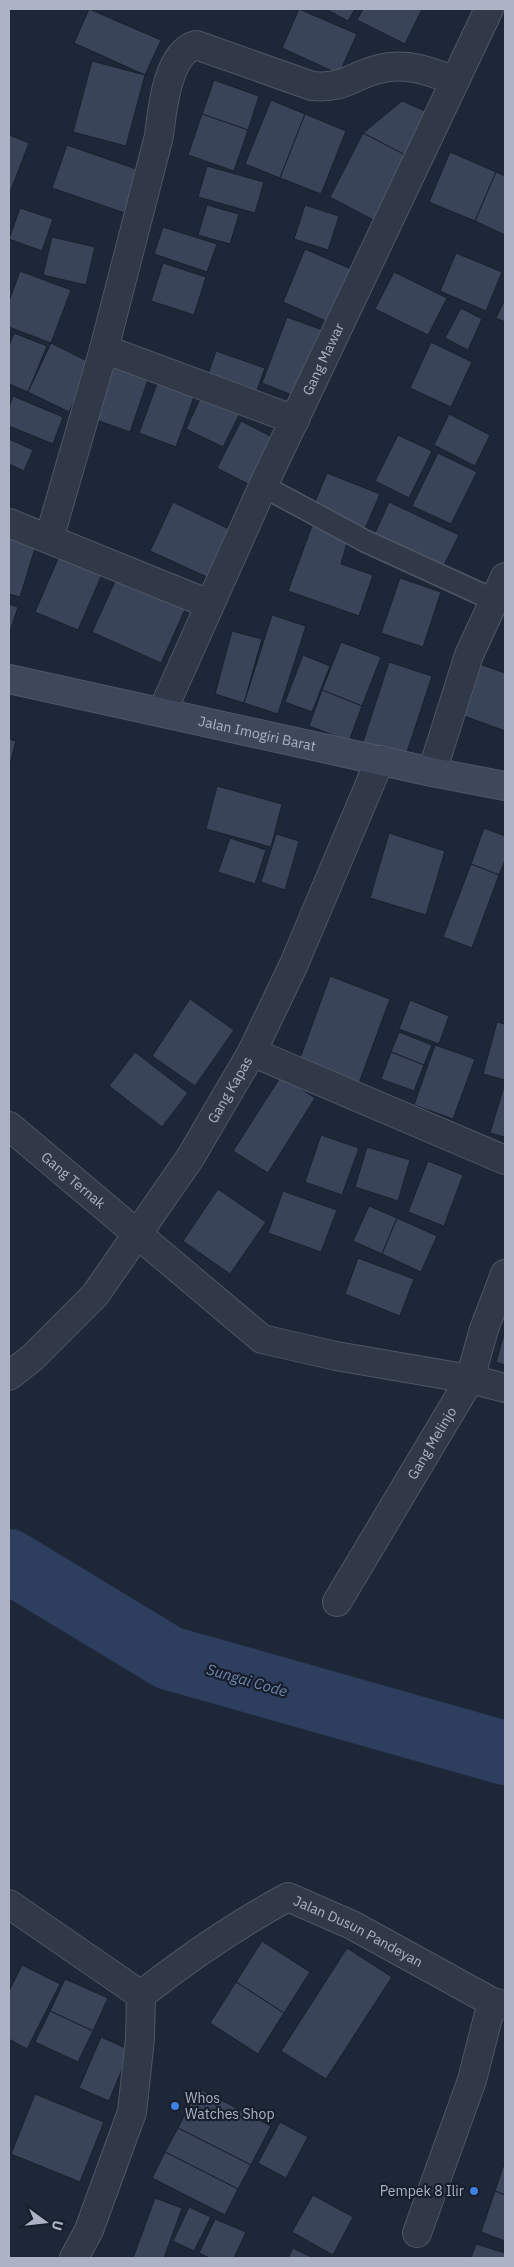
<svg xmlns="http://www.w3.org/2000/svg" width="514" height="2267" font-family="'IBM Plex Sans',sans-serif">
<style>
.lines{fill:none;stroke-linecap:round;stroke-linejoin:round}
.river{stroke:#2d3e5e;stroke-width:64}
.building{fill:#394458;stroke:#19202e}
.service-casing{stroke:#4f5666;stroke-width:24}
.minor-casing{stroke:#4f5666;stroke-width:30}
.secondary-casing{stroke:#4f5666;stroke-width:30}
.service{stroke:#313948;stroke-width:21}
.minor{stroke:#313948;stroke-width:28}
.secondary{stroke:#3f485b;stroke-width:28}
.shop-dot{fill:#3f7fe0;stroke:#171e2c;stroke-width:2}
.labels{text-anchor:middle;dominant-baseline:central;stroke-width:4.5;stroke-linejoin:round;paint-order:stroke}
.street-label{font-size:14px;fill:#abb3c5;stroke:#171e2c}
.poi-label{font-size:14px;fill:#abb3c5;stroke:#171e2c;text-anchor:start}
.water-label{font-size:15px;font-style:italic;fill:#7087b0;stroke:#171e2c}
</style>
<rect width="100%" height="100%" fill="#1e2737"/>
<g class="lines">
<polyline class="river" points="9,1561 169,1658 505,1753"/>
</g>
<g class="building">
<polygon points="89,9 161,40 145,75 74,43"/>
<polygon points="299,9 357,34 339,74 282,48"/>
<polygon points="326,9 355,9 348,21"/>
<polygon points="363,9 422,9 405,44 357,20"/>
<polygon points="92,61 145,75 126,146 73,132"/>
<polygon points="214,80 259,96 248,130 202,114"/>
<polygon points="271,100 305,114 280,178 245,164"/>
<polygon points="402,101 432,114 409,157 363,133"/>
<polygon points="202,114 248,130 234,171 188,155"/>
<polygon points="305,114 346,131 321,194 280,178"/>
<polygon points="363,133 409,157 375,221 330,197"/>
<polygon points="9,135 29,143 11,190 9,189"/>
<polygon points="67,145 139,170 125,213 52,188"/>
<polygon points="450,152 496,172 475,221 429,202"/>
<polygon points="207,166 264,182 255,213 198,197"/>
<polygon points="496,172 505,176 505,235 475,221"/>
<polygon points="207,205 239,214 230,244 198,235"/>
<polygon points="305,205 339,216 328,250 294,239"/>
<polygon points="20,208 53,219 42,251 9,239"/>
<polygon points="163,227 217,244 207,272 154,254"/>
<polygon points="52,237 95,247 86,285 43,275"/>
<polygon points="305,249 358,272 335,325 283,302"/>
<polygon points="456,253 502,272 486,311 440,291"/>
<polygon points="163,263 206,277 194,315 151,301"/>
<polygon points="20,271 71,290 51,343 9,327 9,301"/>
<polygon points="394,272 447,298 428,335 375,309"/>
<polygon points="505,299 505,322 496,318"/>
<polygon points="461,308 482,319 468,350 445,338"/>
<polygon points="287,317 328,332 302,399 262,383"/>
<polygon points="14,333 47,346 28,392 9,384 9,346"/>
<polygon points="431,342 472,362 451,407 410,388"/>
<polygon points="51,343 91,363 69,412 28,392"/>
<polygon points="216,351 265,368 253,401 205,383"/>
<polygon points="108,359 150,374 130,432 88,417"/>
<polygon points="159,378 196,391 176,447 139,433"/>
<polygon points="202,395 240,413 223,447 186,429"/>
<polygon points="13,396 63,417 53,444 9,426 9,407"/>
<polygon points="449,414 490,435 475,466 434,445"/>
<polygon points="241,421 276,439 252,486 217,468"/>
<polygon points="398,435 432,451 409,498 375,481"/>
<polygon points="9,439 33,450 24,471 9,464"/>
<polygon points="438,453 477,472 451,524 412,506"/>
<polygon points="327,473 380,494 364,531 312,509"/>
<polygon points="173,502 229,529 207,577 150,551"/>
<polygon points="389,502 459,535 444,565 375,533"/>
<polygon points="312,526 348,539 341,564 373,575 359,616 288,591"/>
<polygon points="9,533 37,542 20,597 9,594"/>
<polygon points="60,554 103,572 78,630 35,612"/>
<polygon points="118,575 187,605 161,663 92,632"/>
<polygon points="400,578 441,592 423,647 381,633"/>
<polygon points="9,604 18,607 9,634"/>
<polygon points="272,615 306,626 278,714 244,703"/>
<polygon points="232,631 262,639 244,703 215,694"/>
<polygon points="341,642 381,657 362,706 322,690"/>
<polygon points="303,655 330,666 312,712 285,702"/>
<polygon points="389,662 432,676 405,758 362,745"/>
<polygon points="474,662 505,673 505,731 456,713"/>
<polygon points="322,690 362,706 349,741 309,726"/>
<polygon points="9,739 16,741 9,768"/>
<polygon points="217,786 282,804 271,847 206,829"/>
<polygon points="484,828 505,836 505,860 499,875 471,864"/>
<polygon points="389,833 445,851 426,915 370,898"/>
<polygon points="276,834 299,841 285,890 261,882"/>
<polygon points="230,838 266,850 255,884 218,872"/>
<polygon points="471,864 499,875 472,948 443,937"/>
<polygon points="330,976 390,999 359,1083 299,1061"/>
<polygon points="190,999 234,1030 195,1086 152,1056"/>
<polygon points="410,1000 449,1016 439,1044 399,1029"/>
<polygon points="497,1022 505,1024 505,1080 483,1074"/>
<polygon points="399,1032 432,1045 424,1065 391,1052"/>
<polygon points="435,1045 475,1059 453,1119 414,1105"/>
<polygon points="135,1052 188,1093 162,1127 109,1086"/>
<polygon points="391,1052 424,1065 414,1091 381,1079"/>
<polygon points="281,1076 315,1098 268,1173 233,1151"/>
<polygon points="504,1086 505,1086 505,1137 490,1133"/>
<polygon points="321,1135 359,1148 342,1195 305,1182"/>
<polygon points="367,1147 410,1160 398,1201 355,1187"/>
<polygon points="428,1161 463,1175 444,1226 408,1212"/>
<polygon points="218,1189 266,1222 230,1274 183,1241"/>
<polygon points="283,1191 337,1210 321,1252 268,1233"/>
<polygon points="369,1206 397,1218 382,1254 353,1241"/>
<polygon points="397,1218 437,1236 421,1272 382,1254"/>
<polygon points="358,1258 414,1279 400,1316 345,1294"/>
<polygon points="505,1331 505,1365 496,1362"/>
<polygon points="262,1941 310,1972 284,2013 236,1982"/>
<polygon points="347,1948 392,1977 326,2079 281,2051"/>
<polygon points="22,1965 60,1984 27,2049 9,2039 9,1991"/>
<polygon points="65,1979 108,1998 93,2031 50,2011"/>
<polygon points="236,1982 284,2013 258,2054 210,2023"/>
<polygon points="50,2011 93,2031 78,2062 35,2042"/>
<polygon points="101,2037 130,2050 109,2101 79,2088"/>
<polygon points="198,2088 271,2126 251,2165 178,2128"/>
<polygon points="35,2094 104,2122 80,2182 11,2154"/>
<polygon points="280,2122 308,2137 286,2178 258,2163"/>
<polygon points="178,2128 251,2165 238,2189 165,2152"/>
<polygon points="165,2152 238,2189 225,2215 152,2178"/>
<polygon points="505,2161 505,2195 495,2191"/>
<polygon points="495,2191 505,2195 505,2241 481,2232"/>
<polygon points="313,2195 353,2217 333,2255 292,2232"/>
<polygon points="155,2198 182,2208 164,2258 133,2258"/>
<polygon points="189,2207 211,2217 194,2251 173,2241"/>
<polygon points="215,2219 246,2232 234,2258 210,2258 199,2253"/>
<polygon points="476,2244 505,2253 505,2258 471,2258"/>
<polygon points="293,2248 313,2258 288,2258"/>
</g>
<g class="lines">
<defs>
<polyline id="service" points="263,486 365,541 494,600"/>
<g id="minor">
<polyline points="104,349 295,420"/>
<polyline points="9,523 209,604"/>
<path d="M 49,539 L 104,349 L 159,136 C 162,111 167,53 196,45 L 312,86 C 345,89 351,76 379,69 C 406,62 430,71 455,81"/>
<path id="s1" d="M 162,712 L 263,486 L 489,9"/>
<polyline points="432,772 469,655 505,577"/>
<polyline points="252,1052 505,1160"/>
<path id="s2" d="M 9,1126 L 262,1339 L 336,1356 L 470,1379 L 505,1388"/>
<path id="s3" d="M 9,1376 L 32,1358 L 95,1295 L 190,1158 L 252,1052 L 294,964 L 380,760"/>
<path id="s4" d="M 337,1602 L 470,1379 L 484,1329 L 505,1274"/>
<polyline points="9,1904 141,1995"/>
<path id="s5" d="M 141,1995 C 188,1958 236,1925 288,1897 L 352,1925 L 492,2002 L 505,2005"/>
<polyline points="417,2233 472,2080 492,2002"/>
<polyline points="74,2258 89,2230 132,2112 140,2039 141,1995"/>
</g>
<g id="secondary">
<path id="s6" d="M 9,679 L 432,772 L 505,786"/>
</g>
</defs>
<use href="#service" class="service-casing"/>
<use href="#minor" class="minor-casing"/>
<use href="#secondary" class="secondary-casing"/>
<use href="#service" class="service"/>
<use href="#minor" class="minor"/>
<use href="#secondary" class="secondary"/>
</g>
<g class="shop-dot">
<circle cx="175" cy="2106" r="5"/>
<circle cx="474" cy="2191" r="5"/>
</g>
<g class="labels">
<g class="street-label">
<text stroke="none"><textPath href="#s1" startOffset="388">Gang Mawar</textPath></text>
<text stroke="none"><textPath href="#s6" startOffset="254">Jalan Imogiri Barat</textPath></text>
<text stroke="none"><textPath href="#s3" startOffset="364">Gang Kapas</textPath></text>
<text stroke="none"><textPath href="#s2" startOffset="84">Gang Ternak</textPath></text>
<text stroke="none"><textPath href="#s4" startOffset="185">Gang Melinjo</textPath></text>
<text stroke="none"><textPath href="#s5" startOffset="255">Jalan Dusun Pandeyan</textPath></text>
</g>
<g class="poi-label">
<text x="185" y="2098">Whos<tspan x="185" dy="16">Watches Shop</tspan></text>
<text x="464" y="2191" text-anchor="end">Pempek 8 Ilir</text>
</g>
<g class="water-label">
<text transform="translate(247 1680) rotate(16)">Sungai Code</text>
</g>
</g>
<rect width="514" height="2267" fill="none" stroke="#abb3c5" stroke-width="20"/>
<g transform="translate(45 2222) rotate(105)" stroke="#171e2c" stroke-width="4" paint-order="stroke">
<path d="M0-4L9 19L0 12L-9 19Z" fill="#abb3c5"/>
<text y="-8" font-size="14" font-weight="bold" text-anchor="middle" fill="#abb3c5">U</text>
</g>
</svg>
